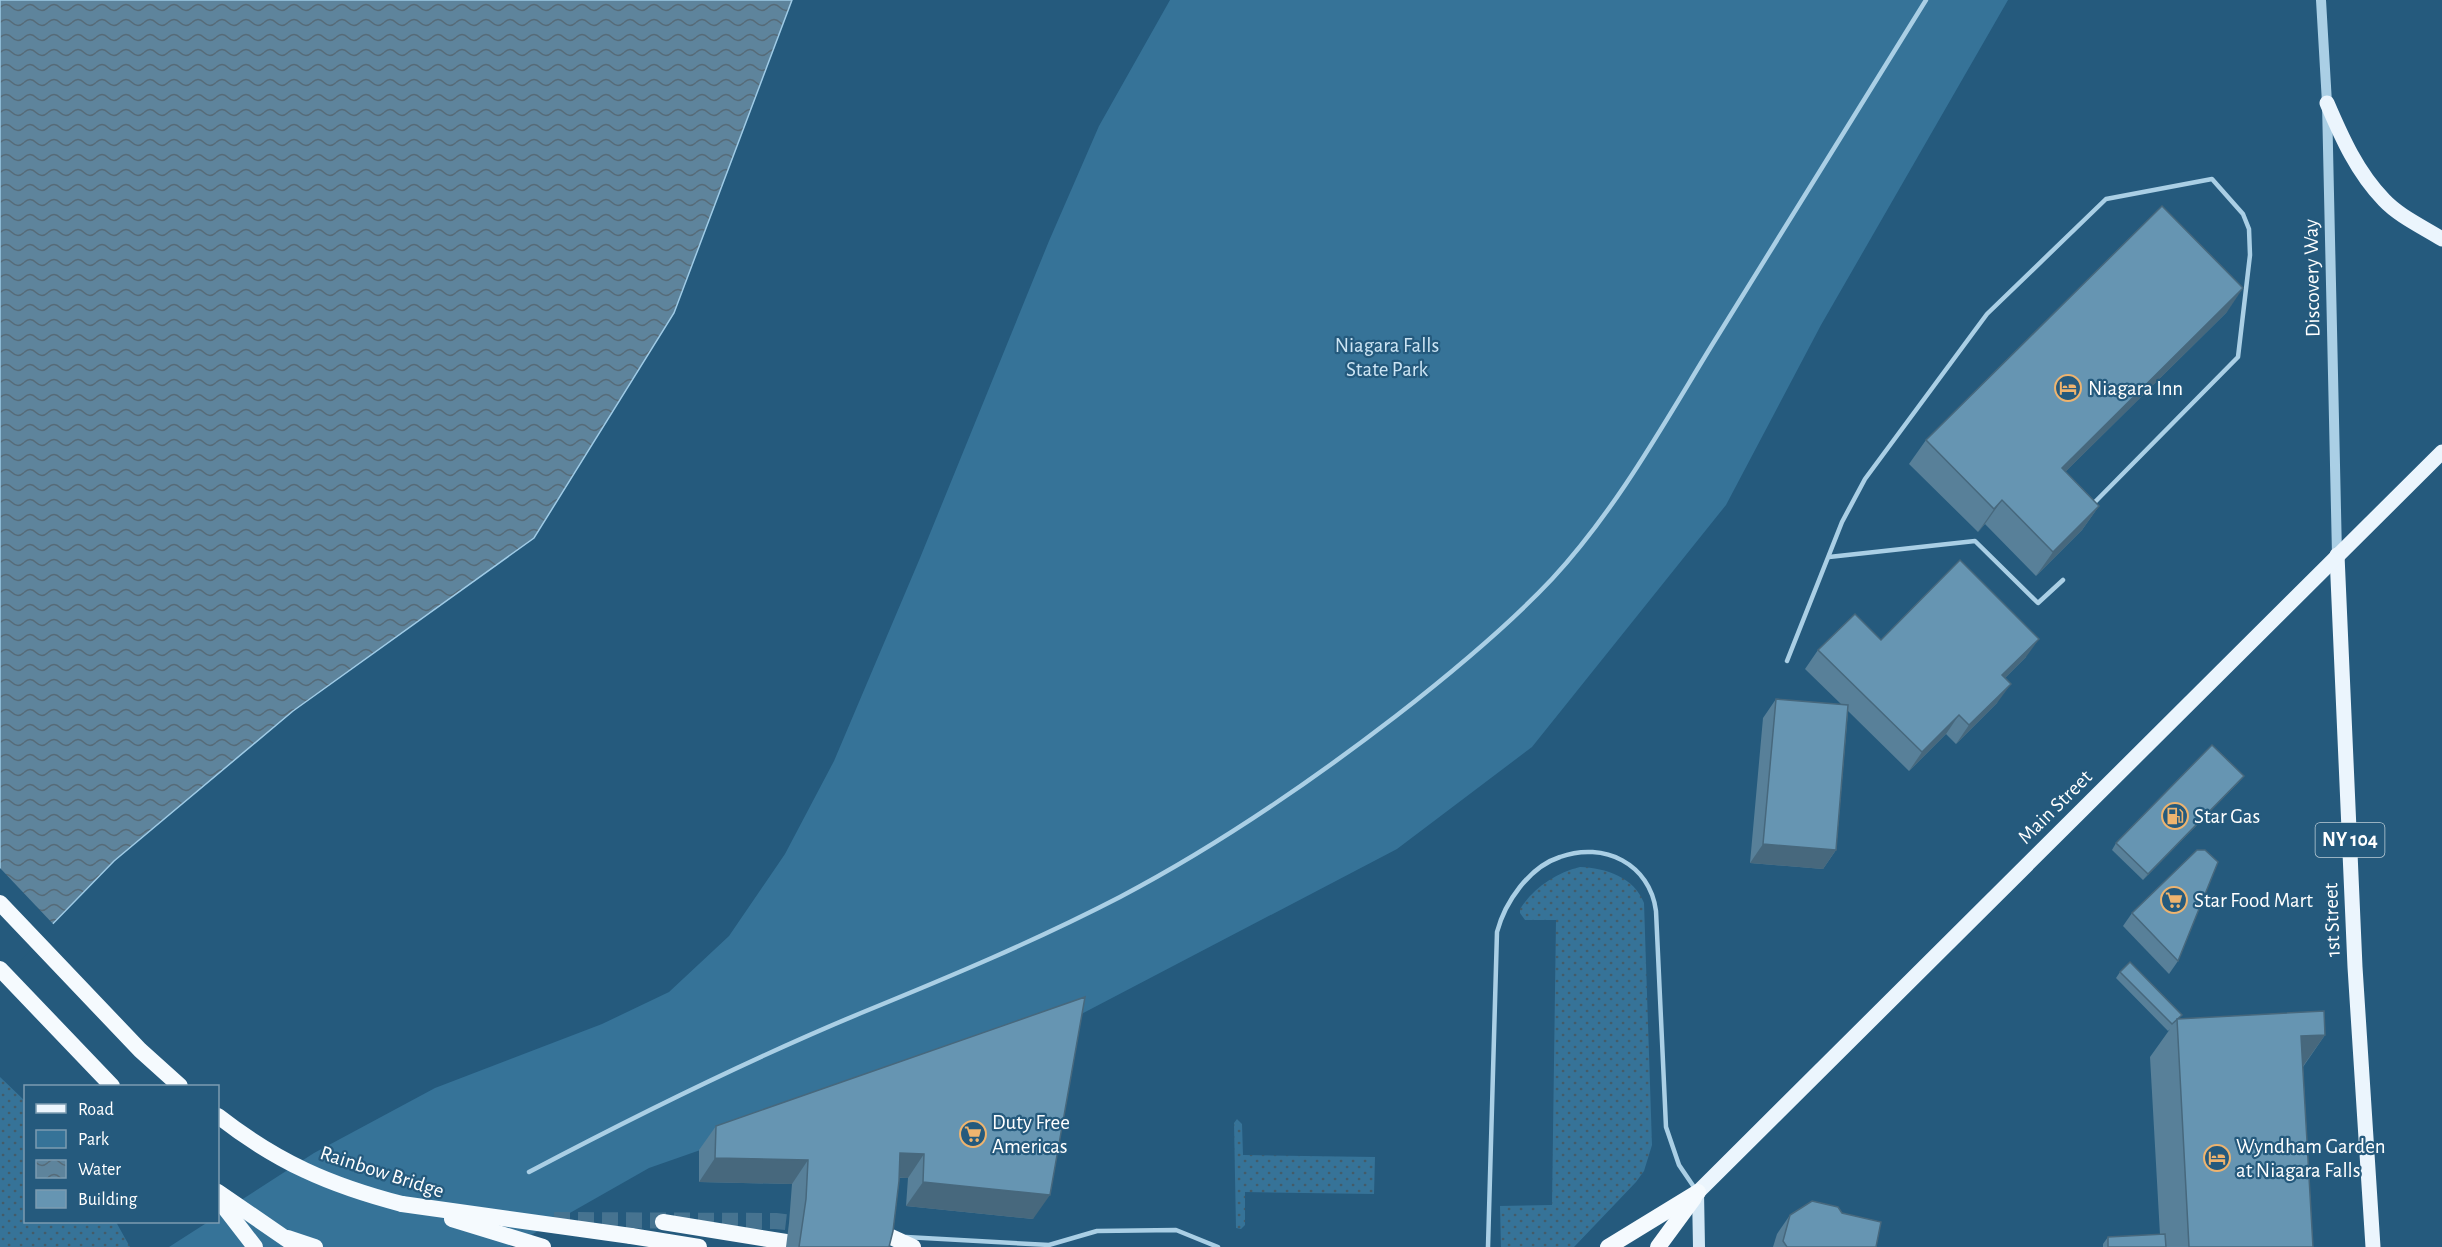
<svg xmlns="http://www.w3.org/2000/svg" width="2442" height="1247" font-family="'Alegreya Sans',sans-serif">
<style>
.grass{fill:url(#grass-dots)}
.park{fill:#367398}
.water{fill:url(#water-waves);stroke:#9fcbe6;stroke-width:1.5}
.pier{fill:#255a7d}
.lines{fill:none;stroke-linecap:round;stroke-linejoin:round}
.trunk-tunnel{stroke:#467390;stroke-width:16;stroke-dasharray:16 8;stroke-linecap:butt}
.service{stroke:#aacfe5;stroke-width:4.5}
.tertiary{stroke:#aacfe5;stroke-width:10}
.secondary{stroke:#d3e7f5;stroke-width:12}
.primary{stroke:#ebf5fd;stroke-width:15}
.trunk{stroke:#f5fafe;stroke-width:16}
.trunk-bridge{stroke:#f5fafe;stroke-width:16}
.wall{fill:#588099}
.shaded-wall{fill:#47687d}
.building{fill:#6695b2;stroke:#47687d;stroke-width:1.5}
.labels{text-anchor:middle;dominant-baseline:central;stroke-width:4.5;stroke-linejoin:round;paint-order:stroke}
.shield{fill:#255a7d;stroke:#beced8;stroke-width:1.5}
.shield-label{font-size:20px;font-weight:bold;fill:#fff}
.street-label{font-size:21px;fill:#fff;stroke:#255a7d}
.park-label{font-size:21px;fill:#cde5f4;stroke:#255a7d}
.poi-label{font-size:21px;fill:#fff;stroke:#255a7d;text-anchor:start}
</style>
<defs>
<pattern id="grass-dots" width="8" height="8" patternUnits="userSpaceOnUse" patternTransform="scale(1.5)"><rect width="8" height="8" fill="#367398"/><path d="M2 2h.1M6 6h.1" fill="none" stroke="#435c6a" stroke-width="1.8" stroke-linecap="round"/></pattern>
<pattern id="water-waves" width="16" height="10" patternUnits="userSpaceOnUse" patternTransform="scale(1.5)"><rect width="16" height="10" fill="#5e849c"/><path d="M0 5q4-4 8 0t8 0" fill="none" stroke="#566b78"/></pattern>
</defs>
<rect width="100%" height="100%" fill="#255a7d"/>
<g class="grass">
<path d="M 1580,867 C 1606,868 1634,877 1644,903 L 1652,1145 L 1644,1171 L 1636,1182 L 1574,1247 L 1501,1247 L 1500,1206 L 1552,1205 L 1556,920 L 1525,920 L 1520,913 L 1520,909 C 1534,887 1556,873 1580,867 Z"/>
<polygon points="0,1077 25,1101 26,1222 116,1222 130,1247 0,1247"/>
<polygon points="1237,1119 1242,1124 1243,1155 1375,1157 1374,1194 1245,1192 1245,1225 1241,1229 1236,1228 1234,1123"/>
</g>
<polygon class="park" points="1170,0 2008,0 1821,325 1726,505 1532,747 1397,849 1068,1021 649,1168 510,1247 169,1247 208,1222 218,1222 218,1215 314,1153 435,1088 602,1024 669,992 729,936 785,854 834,761 920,558 1049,241 1099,126"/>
<polygon class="water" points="0,0 792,0 674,313 534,538 293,711 114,861 0,978"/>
<polygon class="pier" points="0,868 55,926 0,981"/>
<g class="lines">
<polyline class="trunk-tunnel" points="554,1220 776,1221 810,1225"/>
<g class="service">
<polyline points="1829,557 1975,541 2038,603 2063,580"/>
<polyline points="1787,661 1842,522 1865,479 1987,314 2106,199 2212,179 2243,214 2249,229 2250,255 2238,357 2092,505"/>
<path d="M 529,1172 C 637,1115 748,1060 861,1013 C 949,977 1035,941 1120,897 C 1217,846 1309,783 1396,716 C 1450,674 1505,629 1552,579 C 1616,510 1663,425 1712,345 C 1783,230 1855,115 1926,0"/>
<polyline points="906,1237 1049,1245 1097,1231 1176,1230 1218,1247"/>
<path d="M 1488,1247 L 1497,932 C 1505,902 1529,867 1560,857 C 1604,841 1650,864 1656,911 L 1666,1127 L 1679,1165 L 1696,1190"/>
</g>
<polyline class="tertiary" points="2321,0 2327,103 2337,555"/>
<polyline class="secondary" points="1698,1192 1699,1247"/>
<g class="primary">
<path d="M 2327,103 C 2342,138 2357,172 2384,200 C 2399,216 2423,227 2442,239"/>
<polyline points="2337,555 2355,967 2373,1247"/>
<polyline points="1698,1192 2442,452"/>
</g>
<g class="trunk">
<polyline points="0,903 140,1050 180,1086"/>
<polyline points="0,969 112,1086"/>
<path d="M 218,1116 C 277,1162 329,1185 402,1204"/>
<polyline points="218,1192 298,1247"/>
<polyline points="218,1199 255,1247"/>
<polyline points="663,1222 786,1242"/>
<polyline points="879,1234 889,1236 913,1247"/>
<polyline points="631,1236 699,1247"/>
<polyline points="288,1238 315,1247"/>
<polyline points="1608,1247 1698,1192"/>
<polyline points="1658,1247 1694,1198"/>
</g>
<g class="trunk-bridge">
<polyline points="402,1204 631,1236"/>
<polyline points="452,1219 543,1247"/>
</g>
</g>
<g class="wall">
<polygon points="2227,312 2065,472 2099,506 2082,530 2036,576 1985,524 1978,532 1909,464 1926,440"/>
<polygon points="1881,640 2026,657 2005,678 1997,703 1956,744 1946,734 1909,771 1848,711 1836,850 1823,869 1750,863 1763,718 1776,699 1842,705 1805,669 1818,650"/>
<polygon points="2239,782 2143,880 2112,850 2116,843"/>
<polygon points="2132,913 2178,961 2169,974 2123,926"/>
<polygon points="2120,972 2179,1019 2325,1035 2303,1067 2313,1247 2103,1247 2103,1244 2108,1237 2160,1235 2150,1057 2170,1029 2168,1031 2116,978"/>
<polygon points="1085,997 1033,1219 906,1206 908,1178 899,1178 889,1247 786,1247 789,1223 792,1184 699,1182 699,1150 716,1126"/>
<polygon points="1842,1213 1876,1247 1773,1247 1777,1234 1790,1215"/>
</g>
<g class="shaded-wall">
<polygon points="2243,288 2227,312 2045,492 2062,468"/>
<polygon points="2002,500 1985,524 1978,532 1994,509"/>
<polygon points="2099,506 2082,530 2036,576 2053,552"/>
<polygon points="2039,639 2026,657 1989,694 2002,675"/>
<polygon points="2011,684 1997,703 1956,744 1969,725"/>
<polygon points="1959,715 1946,734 1909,771 1922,752"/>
<polygon points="2244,776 2239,782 2143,880 2148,874"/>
<polygon points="1763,844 1836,850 1823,869 1750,863"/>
<polygon points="2325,1035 2298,1073 2301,1036"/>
<polygon points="900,1153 924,1154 908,1178 883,1177"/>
<polygon points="715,1158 808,1160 792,1184 699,1182"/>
<polygon points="923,1182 1050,1195 1033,1219 906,1206"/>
</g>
<g class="building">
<polygon points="2162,206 2243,288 2062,468 2099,506 2053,552 2002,500 1994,509 1926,440"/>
<polygon points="1960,560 2039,639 2002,675 2011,684 1969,725 1959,715 1922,752 1818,650 1855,614 1881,640"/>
<polygon points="1776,699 1848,705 1836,850 1763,844"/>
<polygon points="2212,745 2244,776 2148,874 2116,843"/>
<polygon points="2197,850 2205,850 2218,862 2178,961 2132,913"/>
<polygon points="2130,962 2182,1015 2172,1024 2120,972"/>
<polygon points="1085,997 1050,1195 923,1182 924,1154 900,1153 899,1181 893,1231 889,1247 799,1247 806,1199 808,1160 715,1158 716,1126"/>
<polygon points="2324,1011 2325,1035 2301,1036 2313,1247 2189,1247 2177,1019"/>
<polygon points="1812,1201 1838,1207 1842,1213 1881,1222 1876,1247 1787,1247 1783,1241 1790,1215"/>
<polygon points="2165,1234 2166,1247 2108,1247 2108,1237"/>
</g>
<defs>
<symbol id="hotel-ring" viewBox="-11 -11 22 22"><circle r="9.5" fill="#255a7d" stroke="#eeb46f" stroke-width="1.5"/><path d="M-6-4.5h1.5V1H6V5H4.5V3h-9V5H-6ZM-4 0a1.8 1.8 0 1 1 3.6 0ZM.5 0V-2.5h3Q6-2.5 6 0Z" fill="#eeb46f"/></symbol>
<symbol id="fuel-ring" viewBox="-11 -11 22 22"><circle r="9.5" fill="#255a7d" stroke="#eeb46f" stroke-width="1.5"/><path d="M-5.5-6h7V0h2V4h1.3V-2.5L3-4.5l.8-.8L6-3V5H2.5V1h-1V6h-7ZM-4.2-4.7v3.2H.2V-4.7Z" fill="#eeb46f"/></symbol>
<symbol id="supermarket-ring" viewBox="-11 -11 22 22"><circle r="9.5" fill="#255a7d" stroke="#eeb46f" stroke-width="1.5"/><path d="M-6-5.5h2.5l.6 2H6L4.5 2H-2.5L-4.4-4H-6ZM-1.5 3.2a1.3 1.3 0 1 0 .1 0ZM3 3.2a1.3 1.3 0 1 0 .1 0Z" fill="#eeb46f"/></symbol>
</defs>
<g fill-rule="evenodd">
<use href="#hotel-ring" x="2053" y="373" width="30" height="30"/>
<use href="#fuel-ring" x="2160" y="801" width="30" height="30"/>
<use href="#supermarket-ring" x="2159" y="885" width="30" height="30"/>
<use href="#supermarket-ring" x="958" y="1119" width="30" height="30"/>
<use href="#hotel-ring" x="2202" y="1143" width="30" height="30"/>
</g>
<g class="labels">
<rect class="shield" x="2315.5" y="823" width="69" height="34" rx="4.5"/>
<g class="shield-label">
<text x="2350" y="840">NY 104</text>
</g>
<g class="street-label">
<text transform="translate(2312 278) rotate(-91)">Discovery Way</text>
<text transform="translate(2055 807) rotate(-45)">Main Street</text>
<text transform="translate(2332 920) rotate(-92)">1st Street</text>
<text transform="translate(382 1172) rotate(18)">Rainbow Bridge</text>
</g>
<g class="park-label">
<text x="1387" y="345">Niagara Falls<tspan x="1387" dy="24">State Park</tspan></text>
</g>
<g class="poi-label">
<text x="2088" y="388">Niagara Inn</text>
<text x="2194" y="816">Star Gas</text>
<text x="2194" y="900">Star Food Mart</text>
<text x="992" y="1122">Duty Free<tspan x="992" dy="24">Americas</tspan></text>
<text x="2236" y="1146">Wyndham Garden<tspan x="2236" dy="24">at Niagara Falls</tspan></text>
</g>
</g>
<rect x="24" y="1085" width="195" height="138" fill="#255a7d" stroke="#7c9cb1" stroke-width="1.5"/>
<rect x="36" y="1104" width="30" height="9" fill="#ebf5fd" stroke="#7c9cb1" stroke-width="1.5"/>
<text x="78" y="1115" font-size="18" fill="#ffffff">Road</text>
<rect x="36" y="1130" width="30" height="18" fill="#367398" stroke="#7c9cb1" stroke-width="1.5"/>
<text x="78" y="1145" font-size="18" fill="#ffffff">Park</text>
<rect x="36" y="1160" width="30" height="18" fill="url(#water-waves)" stroke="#7c9cb1" stroke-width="1.5"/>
<text x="78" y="1175" font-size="18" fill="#ffffff">Water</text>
<rect x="36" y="1190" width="30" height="18" fill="#6695b2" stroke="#7c9cb1" stroke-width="1.5"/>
<text x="78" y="1205" font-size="18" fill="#ffffff">Building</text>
</svg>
